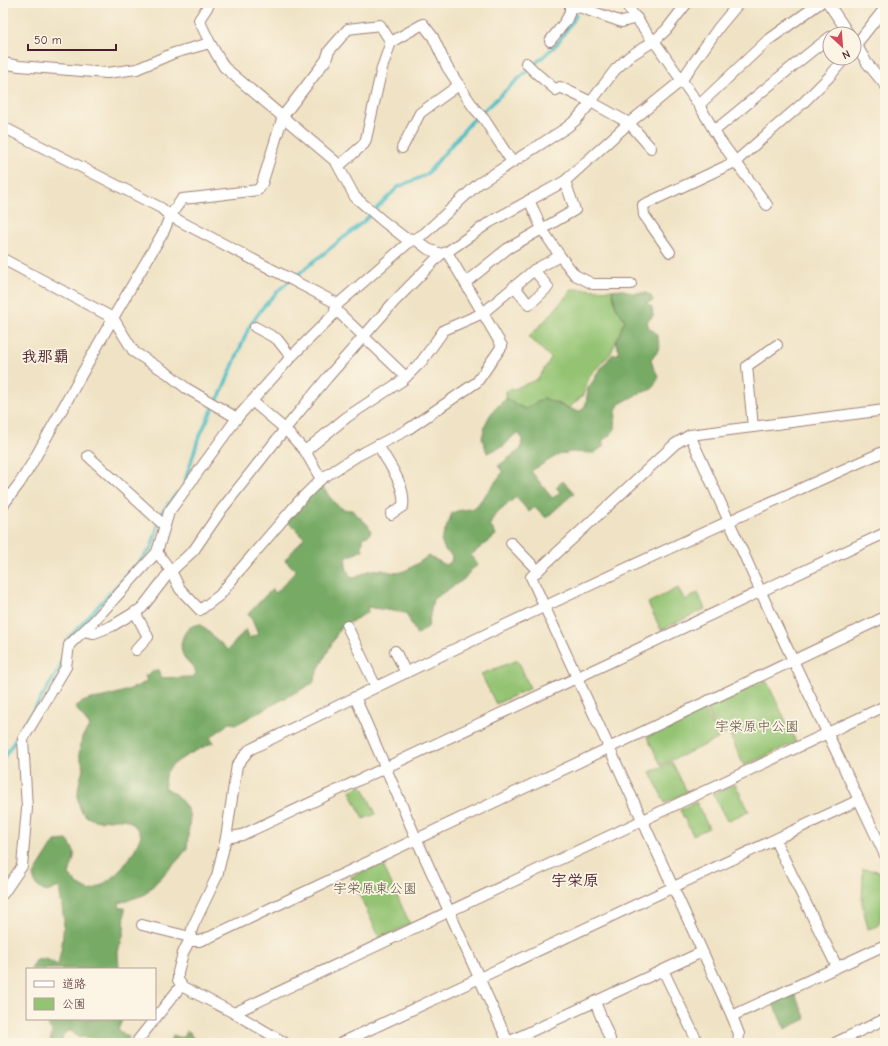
<svg xmlns="http://www.w3.org/2000/svg" width="888" height="1046" font-family="'Comic Neue','Klee One',sans-serif">
<style>
.green{fill:#94c473;stroke:#6f724f}
.forest{fill:#77aa65;stroke:#606448}
.lines{fill:none;stroke-linecap:round;stroke-linejoin:round}
.stream{stroke:#4fbdc6;stroke-width:3.5}
.street-casing{stroke:#9d8178;stroke-width:12}
.street{stroke:#fff;stroke-width:10}
.labels{text-anchor:middle;dominant-baseline:central;stroke-width:3.5;stroke-linejoin:round;paint-order:stroke}
.park-label{font-size:14px;fill:#605141;stroke:#fcf5e5}
.quarter-label{font-size:16px;font-weight:bold;fill:#4a1f2b;stroke:#fcf5e5}
</style>
<rect width="100%" height="100%" fill="#fcf5e5"/>
<filter id="ink" filterUnits="userSpaceOnUse"><feTurbulence type="fractalNoise" baseFrequency=".025" numOctaves="2"/><feDisplacementMap in="SourceGraphic" scale="8" xChannelSelector="R" yChannelSelector="G"/><feConvolveMatrix kernelMatrix="1 2 1 2 8 2 1 2 1" color-interpolation-filters="sRGB"/></filter>
<filter id="wash" filterUnits="userSpaceOnUse"><feTurbulence type="fractalNoise" baseFrequency=".012" numOctaves="4" result="noise"/><feDisplacementMap in="SourceGraphic" scale="16" xChannelSelector="R" yChannelSelector="G"/><feGaussianBlur stdDeviation="0.9" result="paint"/><feColorMatrix in="noise" values="0 0 0 0 0 0 0 0 0 0 0 0 0 0 0 0 0 1.4 0 .05"/><feComposite in="paint" operator="in"/></filter>
<g filter="url(#wash)">
<rect width="100%" height="100%" fill="#f0e3c5"/>
<g class="green">
<polygon points="572,289 612,290 616,307 625,320 611,353 590,375 583,395 569,408 544,398 525,409 506,399 506,391 514,389 538,379 551,358 529,337 553,312"/>
<polygon points="678,588 685,600 698,593 705,609 661,630 648,603"/>
<polygon points="518,660 530,688 496,704 481,674"/>
<polygon points="766,680 796,742 744,766 729,733 718,736 706,707"/>
<polygon points="704,709 718,739 661,765 647,737"/>
<polygon points="672,762 687,792 665,803 650,772"/>
<polygon points="735,784 749,811 727,821 713,794"/>
<polygon points="362,785 376,814 363,819 350,791"/>
<polygon points="696,802 709,828 693,835 680,810"/>
<polygon points="382,863 410,924 380,939 351,877"/>
<polygon points="863,869 879,871 885,882 885,903 878,926 868,929 862,903"/>
</g>
<g class="forest">
<path d="M 622,289 L 631,293 L 646,293 L 651,296 L 653,301 L 646,303 L 652,307 L 653,316 L 647,322 L 649,328 L 656,333 L 660,346 L 656,354 L 651,359 L 653,367 L 659,377 L 652,389 L 638,394 L 619,404 L 616,411 L 615,429 L 610,435 L 602,441 L 604,446 L 594,453 L 571,452 L 558,455 L 531,471 L 549,494 L 553,498 L 560,492 L 556,487 L 563,481 L 574,493 L 546,518 L 535,507 L 529,512 L 516,497 L 494,516 L 490,525 L 496,535 L 471,555 L 478,565 L 472,569 L 463,580 L 433,599 L 428,627 L 417,635 L 406,613 L 367,607 L 368,612 L 340,628 L 318,670 L 313,683 L 237,724 L 229,723 L 210,738 L 214,742 C 201,749 168,761 165,777 C 164,780 165,784 165,787 L 175,794 L 185,805 L 190,816 L 187,848 L 179,859 L 144,895 L 119,903 L 120,908 L 125,908 L 124,932 L 118,952 L 119,969 L 31,969 L 35,961 C 47,956 47,960 58,965 L 62,945 L 64,920 L 59,887 L 47,892 C 38,889 35,885 33,876 L 55,841 L 67,840 C 80,856 72,859 69,875 L 77,884 L 90,891 C 114,881 132,861 141,835 C 137,828 131,820 122,819 C 115,818 107,821 100,821 C 71,818 76,788 84,768 L 79,754 L 82,737 L 90,726 L 75,707 C 85,699 92,699 104,697 C 119,693 134,689 147,681 L 145,676 L 158,669 L 161,678 L 192,677 L 196,674 C 194,662 189,665 184,657 C 179,648 181,638 187,630 C 191,626 195,624 201,625 L 228,650 L 246,629 L 249,638 L 258,634 L 252,620 L 248,614 L 272,589 L 276,593 L 296,571 L 285,560 L 304,538 L 286,520 L 321,485 C 330,496 336,511 352,510 L 368,525 L 371,531 L 369,535 L 363,538 L 363,542 L 361,544 L 363,550 L 346,558 C 345,566 347,571 351,577 L 355,578 C 363,573 372,568 382,570 C 388,571 394,574 401,572 C 412,569 419,561 429,556 L 446,565 L 451,562 L 452,556 L 445,550 L 441,541 L 452,513 L 457,511 L 475,508 L 503,472 L 498,466 L 521,449 L 522,440 L 520,434 L 514,435 L 504,446 L 487,453 L 484,443 L 482,438 C 487,417 490,412 506,399 L 525,409 L 544,398 C 553,402 574,412 581,411 L 586,404 L 588,388 L 594,380 L 597,373 L 612,355 L 617,354 L 619,351 L 616,341 L 625,320 L 616,307 L 612,290 Z"/>
<polygon points="794,992 806,1019 785,1029 772,1002"/>
<path d="M 44,1019 L 121,1019 L 122,1020 L 118,1030 L 129,1037 L 127,1043 L 98,1043 L 92,1038 L 78,1037 L 71,1031 C 63,1032 62,1036 62,1043 L 50,1043 L 52,1031 Z"/>
<polygon points="187,1031 190,1032 192,1037 201,1043 170,1043 173,1035 182,1038"/>
</g>
<g class="lines">
<g class="stream">
<polyline points="184,484 198,440 208,418 223,389 249,327 264,306 281,288 363,222 398,187 426,175 471,122 557,44 576,16 574,8"/>
<polyline points="66,643 67,640 151,549 162,512 177,493"/>
<polyline points="3,759 60,668 63,655"/>
</g>
</g>
</g>
<g filter="url(#ink)">
<g class="lines">
<defs>
<g id="street">
<polyline points="210,3 199,20 210,43 224,67 336,162 355,197 383,221 405,238 415,239 428,249 441,254 447,252 490,222 565,181 629,123 681,81 719,27 739,3"/>
<polyline points="625,3 650,37"/>
<polyline points="828,3 849,34"/>
<polyline points="570,6 582,8 622,22 637,18"/>
<path d="M 550,41 C 557,31 575,15 569,3"/>
<polyline points="654,41 699,105 719,139 767,205"/>
<polyline points="854,41 867,63 885,85"/>
<polyline points="854,47 885,8"/>
<polyline points="3,63 19,66 107,73 137,69 174,53 210,43"/>
<polyline points="526,63 536,73 556,90 560,87 591,102 629,123 651,148"/>
<polyline points="699,105 767,41 820,3"/>
<polyline points="3,127 161,208 170,216 338,304"/>
<path d="M 714,131 C 753,100 790,67 830,37"/>
<polyline points="402,148 420,113 459,85"/>
<polyline points="339,166 364,144 366,139 382,68 391,42"/>
<polyline points="529,200 542,229 560,256 534,270"/>
<polyline points="670,252 644,215 643,205 735,162 803,103 829,77 845,58"/>
<polyline points="560,256 575,275 593,284 631,284"/>
<polyline points="3,259 113,318 134,352 167,373 186,388 237,418"/>
<polyline points="466,282 507,249 575,210 565,181"/>
<polyline points="335,309 406,377"/>
<polyline points="255,327 277,339 291,357"/>
<polyline points="252,401 285,429 305,451 321,479 357,456 407,430 477,382 502,346 447,252"/>
<polyline points="753,427 747,366 777,345"/>
<polyline points="690,435 764,599 885,855"/>
<path d="M 378,445 C 388,463 406,485 403,506 L 391,514"/>
<polyline points="305,451 347,417 403,380 422,361 444,330 483,313 534,270 548,287 529,305 514,286"/>
<polyline points="88,456 165,526"/>
<polyline points="3,505 19,484 31,465 113,318 164,231 170,216 182,199 201,197 258,190 262,184 283,116 326,60 329,51 348,29 380,25 391,42 423,24 433,37 447,67 474,108 484,119 512,162"/>
<polyline points="511,543 538,571"/>
<polyline points="157,552 171,571 180,589 200,610 220,595 238,572 300,500 321,479"/>
<polyline points="135,612 148,637 136,650"/>
<polyline points="347,626 376,687"/>
<polyline points="84,631 94,633 112,626 142,608 168,574 194,550 222,509 285,429 327,378 393,303 441,254"/>
<polyline points="395,651 406,673"/>
<polyline points="355,697 416,838 508,1042"/>
<path d="M 226,838 L 242,835 C 456,733 671,635 885,533"/>
<polyline points="775,840 837,967"/>
<polyline points="3,894 22,866 27,808 23,739 66,667 69,645 94,621 157,552 169,512 237,418 291,357 334,314 338,304 407,244 425,233 478,184 566,128 576,120 587,107 615,70 630,56 654,41 666,30 687,3"/>
<polyline points="142,925 190,937"/>
<polyline points="189,941 199,941 210,937 885,617"/>
<polyline points="663,970 695,1037 694,1043"/>
<polyline points="595,1002 610,1039 609,1043"/>
<polyline points="234,1013 885,706"/>
<polyline points="732,1016 885,945"/>
<polyline points="138,1040 181,986"/>
<path d="M 285,1043 L 234,1013 L 183,987 L 178,980 L 178,972 L 183,953 L 189,941 L 193,926 L 217,876 L 226,838 L 237,765 L 249,750 C 458,645 671,546 885,451"/>
<polyline points="341,1043 859,800"/>
<polyline points="506,1043 702,952"/>
<polyline points="738,1043 739,1034 732,1016 531,577 675,444 690,435 885,410"/>
<polyline points="835,1043 885,1019"/>
</g>
</defs>
<use href="#street" class="street-casing"/>
<use href="#street" class="street"/>
</g>
</g>
<g class="labels">
<g class="park-label">
<text x="757" y="726">宇栄原中公園</text>
<text x="375" y="888">宇栄原東公園</text>
</g>
<g class="quarter-label">
<text x="45" y="357">我那覇</text>
<text x="575" y="881">宇栄原</text>
</g>
</g>
<rect width="888" height="1046" fill="none" stroke="#fcf5e5" stroke-width="16"/>
<rect x="26" y="968" width="130" height="52" fill="#fcf5e5" stroke="#b59f9b"/>
<rect x="34" y="981" width="20" height="6" fill="#ffffff" stroke="#b59f9b"/>
<text x="62" y="988" font-size="12" fill="#4a1f2b">道路</text>
<rect x="34" y="998" width="20" height="12" fill="#94c473" stroke="#b59f9b"/>
<text x="62" y="1008" font-size="12" fill="#4a1f2b">公園</text>
<g transform="translate(842 46) rotate(154)"><circle r="19" fill="#fcf5e5" stroke="#b59f9b"/>
<path d="M0-3L7 15L0 10L-7 15Z" fill="#d1495b"/>
<text y="-6" font-size="11" font-weight="bold" text-anchor="middle" fill="#4a1f2b">N</text>
</g>
<path d="M28 44v6h88v-6" fill="none" stroke="#4a1f2b" stroke-width="2"/>
<text x="34" y="44" font-size="12" fill="#4a1f2b" stroke="#fcf5e5" stroke-width="3" paint-order="stroke">50 m</text>
</svg>
